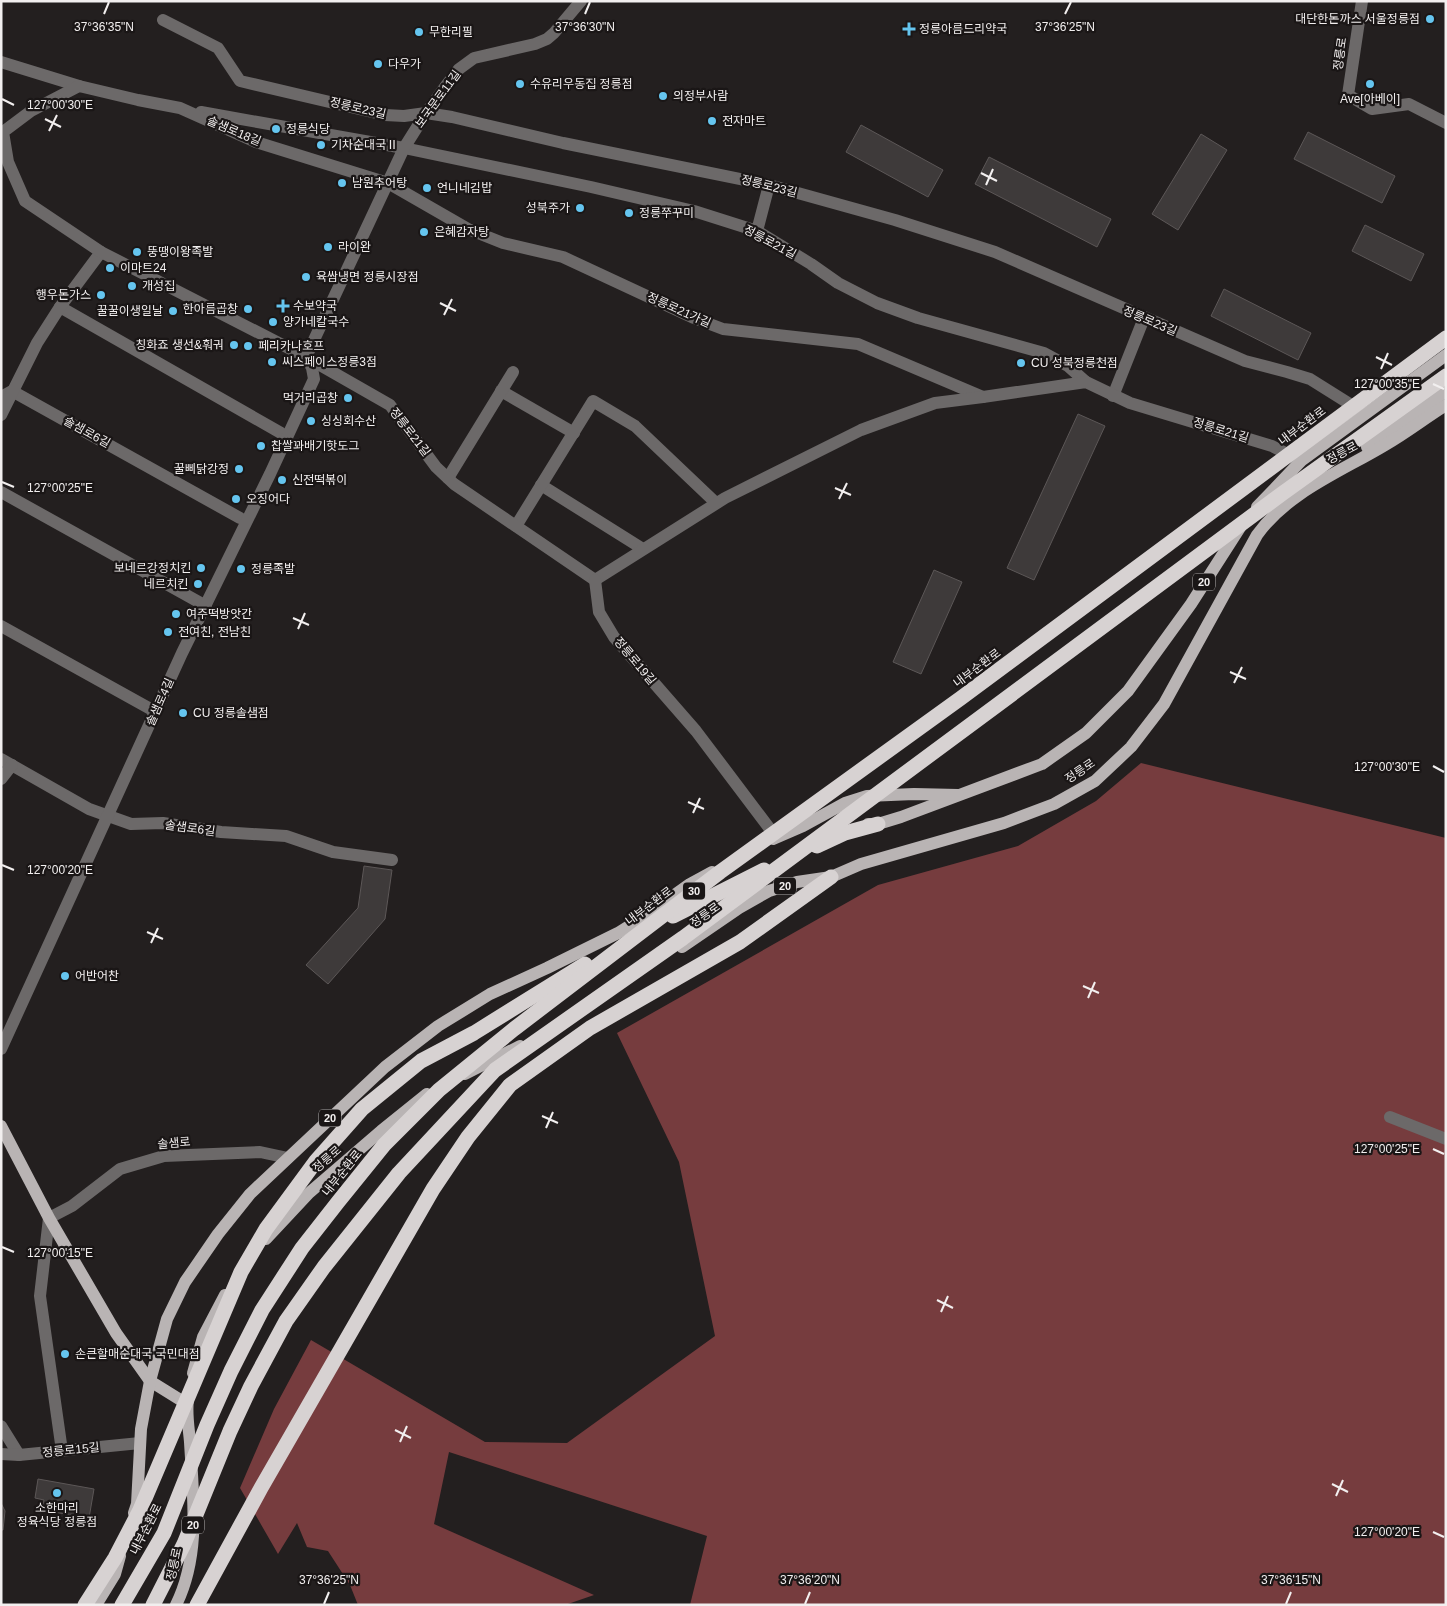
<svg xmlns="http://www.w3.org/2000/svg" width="1447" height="1606" font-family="Helvetica,'Noto Sans KR',sans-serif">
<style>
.forest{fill:#763c3e}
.building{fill:#3e3a3a;stroke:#5c5757}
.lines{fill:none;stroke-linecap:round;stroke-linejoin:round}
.minor{stroke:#6c6969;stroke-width:12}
.major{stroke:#b9b4b4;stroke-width:12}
.highway{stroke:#d7d2d2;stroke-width:15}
.ticks{fill:none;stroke:#f2efef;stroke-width:2}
.poi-dot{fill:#65c5ef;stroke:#1a1616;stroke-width:2}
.labels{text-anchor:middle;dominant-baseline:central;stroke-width:4.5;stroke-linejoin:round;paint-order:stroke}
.shield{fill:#1a1616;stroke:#b1aeae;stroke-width:1}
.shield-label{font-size:11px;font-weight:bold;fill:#f2efef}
.poi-label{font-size:12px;fill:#f2efef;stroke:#1a1616;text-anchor:start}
.street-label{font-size:12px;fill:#f2efef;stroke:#1a1616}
.ticks-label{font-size:12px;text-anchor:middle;fill:#f2efef;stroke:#1a1616;stroke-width:4.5;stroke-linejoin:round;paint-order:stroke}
</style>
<rect width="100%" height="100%" fill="#231f1f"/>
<polygon class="forest" points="1141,763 1446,838 1446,1605 690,1605 707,1536 449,1452 434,1524 594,1595 565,1605 358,1605 350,1585 328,1551 307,1547 297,1523 278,1554 240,1488 274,1409 311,1340 485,1442 567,1443 715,1336 679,1162 617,1033 878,885 1018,846 1096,801"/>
<g class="building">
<polygon points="861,125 943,170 928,197 846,152"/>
<polygon points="1308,132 1395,176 1382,203 1294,159"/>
<polygon points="1201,134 1227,150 1178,230 1152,214"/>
<polygon points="989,157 1111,219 1097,247 975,184"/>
<polygon points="1365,225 1424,254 1411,281 1352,251"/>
<polygon points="1224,289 1311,333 1298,360 1211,316"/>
<polygon points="1078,414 1105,426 1034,580 1007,568"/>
<polygon points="934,570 962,582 921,674 893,662"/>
<polygon points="364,866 392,870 385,919 328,984 306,965 358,908"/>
<polygon points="38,1479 94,1489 89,1518 42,1510 44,1500 35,1498"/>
<polygon points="1,1503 5,1511 3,1530 1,1530"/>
</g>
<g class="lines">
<g class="minor">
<polyline points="1362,1 1348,95 1372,109 1409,104 1446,123"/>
<polyline points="163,20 218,48 240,81 385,115 404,116 426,113 452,117 563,143 769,185 895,220 995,252 1245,361 1287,372 1310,379 1361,411"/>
<polyline points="1,62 79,86"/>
<polyline points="201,112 404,148 591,187 694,211 757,231 811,264 838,283 877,303 918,318 1044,353 1068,366 1086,382"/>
<polyline points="757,231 769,185"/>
<polyline points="60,307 281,433"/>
<polyline points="306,357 404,148 426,113 445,87 459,69 474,58 535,44 547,39 554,33 581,1"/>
<polyline points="501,391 574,433"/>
<polyline points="1113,396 1144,318"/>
<polyline points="1,397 12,391 240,518"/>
<polyline points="1,415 37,343 60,307 101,252"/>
<polyline points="448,478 513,372"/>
<polyline points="541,485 643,549"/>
<polyline points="1,492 206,606"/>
<polyline points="516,526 593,401 635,426 716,503"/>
<polyline points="595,580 454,484 436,467 390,405 306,357 101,252 25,201 8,162 3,132 31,111 79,86 138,100 180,108 256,142 388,183 468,229 503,243 563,257 694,318 723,329 858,344 983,397"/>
<polyline points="595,580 725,498 861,430 935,403 983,397 1086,382 1130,403 1272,446 1295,458"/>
<polyline points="595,580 599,612 614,637 696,731 776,837"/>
<polyline points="1,626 156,712"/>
<polyline points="1,759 89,809 131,824 163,823 221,832 286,836 333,852 392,860"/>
<polyline points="1,779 12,765"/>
<polyline points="1,1049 182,653 270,474 314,379 312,368 306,357"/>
<polyline points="1390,1117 1446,1139"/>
<polyline points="1,1426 19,1455"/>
<polyline points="62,1451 40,1296 49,1218 72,1206 120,1169 164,1156 260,1152 288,1158"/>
<polyline points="1,1454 19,1455 140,1443"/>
</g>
<g class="major">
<polyline points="1367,447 1446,391"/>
<polyline points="1257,507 1301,461 1446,355"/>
<polyline points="868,824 878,824 901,817 1042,764 1086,733 1128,691 1191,604 1241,526"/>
<polyline points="773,839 803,826 845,803 867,796 914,794 958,795"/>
<path d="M 682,947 L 739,908 L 769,891 L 797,882 L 831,877 L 861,864 L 1004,823 L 1054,804 L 1095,781 L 1131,747 L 1164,704 L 1257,535 C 1288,492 1340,472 1385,445 C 1406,433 1425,418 1446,405"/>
<polyline points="465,1074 520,1046"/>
<polyline points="1,1126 49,1218 116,1333 150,1381 187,1404"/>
<polyline points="266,1239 309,1193 381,1131 427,1094"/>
<polyline points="193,1373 203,1337 225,1295"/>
<polyline points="134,1513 137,1504 141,1429 150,1381 167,1319 185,1282 218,1234 250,1194 385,1067 438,1026 490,994 547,968 618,933 648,914 690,884 712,872"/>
<polyline points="96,1605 115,1574 120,1556"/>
<path d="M 176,1605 C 201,1555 193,1496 190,1442 C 189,1429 186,1414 188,1400"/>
</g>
<g class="highway">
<polyline points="817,846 845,833 878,824"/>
<polyline points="673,916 764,870"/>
<polyline points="85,1605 115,1558 140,1510 241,1272 266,1229 316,1161 362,1109 421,1061 474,1033 585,964"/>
<polyline points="122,1605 164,1533 207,1425 231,1371 262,1310 302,1248 338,1202 384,1145 439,1090 514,1029 720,872 961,698 1446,338"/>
<polyline points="153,1605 184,1544 230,1431 251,1386 286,1321 324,1267 399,1173 495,1070 683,938 1283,493 1446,376"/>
<polyline points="197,1605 261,1488 433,1189 468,1137 510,1085 590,1028 740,942 831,877"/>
</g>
</g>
<path class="ticks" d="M 104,14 L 109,2M 585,14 L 590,2M 1065,14 L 1071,2M 2,99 L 14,105M 45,119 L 61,127M 49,131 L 57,115M 981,173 L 997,181M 986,185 L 993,169M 440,303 L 456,311M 444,315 L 452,299M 1376,357 L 1392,365M 1381,369 L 1388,353M 1433,384 L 1444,389M 2,482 L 14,487M 835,488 L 851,495M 839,499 L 847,483M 293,618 L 309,625M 298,629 L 305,613M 1230,672 L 1246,679M 1234,683 L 1242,667M 1433,766 L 1444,772M 688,802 L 704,809M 693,813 L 700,798M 2,865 L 14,870M 147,932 L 163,939M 151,943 L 158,928M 1083,986 L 1099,993M 1088,998 L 1095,982M 542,1116 L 558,1123M 546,1128 L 553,1112M 1433,1149 L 1444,1154M 2,1247 L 14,1252M 937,1300 L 953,1308M 941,1312 L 948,1296M 395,1430 L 411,1438M 400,1442 L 407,1426M 1332,1484 L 1348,1492M 1336,1496 L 1343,1480M 1433,1532 L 1444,1537M 324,1604 L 329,1592M 805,1604 L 810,1592M 1286,1604 L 1291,1592"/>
<g class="poi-dot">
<circle cx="1430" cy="19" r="5"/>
<path d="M906.5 21.5h5v5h5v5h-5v5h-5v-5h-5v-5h5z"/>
<circle cx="419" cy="32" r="5"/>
<circle cx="378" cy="64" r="5"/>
<circle cx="520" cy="84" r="5"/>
<circle cx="1370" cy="84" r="5"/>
<circle cx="663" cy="96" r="5"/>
<circle cx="712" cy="121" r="5"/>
<circle cx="276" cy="129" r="5"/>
<circle cx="321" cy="145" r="5"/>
<circle cx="342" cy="183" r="5"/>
<circle cx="427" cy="188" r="5"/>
<circle cx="580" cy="208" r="5"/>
<circle cx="629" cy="213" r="5"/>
<circle cx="424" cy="232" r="5"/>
<circle cx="328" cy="247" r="5"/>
<circle cx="137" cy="252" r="5"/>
<circle cx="110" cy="268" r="5"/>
<circle cx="306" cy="277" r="5"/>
<circle cx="132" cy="286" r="5"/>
<circle cx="101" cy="295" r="5"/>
<path d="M280.5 298.5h5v5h5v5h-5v5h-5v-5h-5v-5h5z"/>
<circle cx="248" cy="309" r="5"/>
<circle cx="173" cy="311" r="5"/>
<circle cx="273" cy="322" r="5"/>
<circle cx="234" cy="345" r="5"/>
<circle cx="248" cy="346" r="5"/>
<circle cx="272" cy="362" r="5"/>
<circle cx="1021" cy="363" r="5"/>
<circle cx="348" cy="398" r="5"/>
<circle cx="311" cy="421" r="5"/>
<circle cx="261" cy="446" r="5"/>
<circle cx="239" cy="469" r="5"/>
<circle cx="282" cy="480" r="5"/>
<circle cx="236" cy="499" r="5"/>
<circle cx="201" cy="568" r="5"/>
<circle cx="241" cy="569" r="5"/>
<circle cx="198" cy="584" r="5"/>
<circle cx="176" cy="614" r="5"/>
<circle cx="168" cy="632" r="5"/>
<circle cx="183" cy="713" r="5"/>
<circle cx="65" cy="976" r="5"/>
<circle cx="65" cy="1354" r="5"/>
<circle cx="57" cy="1493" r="5"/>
</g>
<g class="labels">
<g class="shield">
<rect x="1193" y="573.5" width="22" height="17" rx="4"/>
<rect x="774" y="877.5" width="22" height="17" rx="4"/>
<rect x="683" y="882.5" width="22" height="17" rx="4"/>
<rect x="319" y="1109.5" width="22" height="17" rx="4"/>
<rect x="182" y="1516.5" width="22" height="17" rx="4"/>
</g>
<g class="shield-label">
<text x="1204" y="582">20</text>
<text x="785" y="886">20</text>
<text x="694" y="891">30</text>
<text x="330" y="1118">20</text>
<text x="193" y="1525">20</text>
</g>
<g class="poi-label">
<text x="1420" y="19" text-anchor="end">대단한돈까스 서울정릉점</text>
<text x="919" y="29">정릉아름드리약국</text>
<text x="429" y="32">무한리필</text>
<text x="388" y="64">다우가</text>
<text x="530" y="84">수유리우동집 정릉점</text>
<text x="673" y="96">의정부사람</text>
<text x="1370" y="99" text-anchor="middle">Ave[아베이]</text>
<text x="722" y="121">전자마트</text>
<text x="286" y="129">정릉식당</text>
<text x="331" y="145">기차순대국Ⅱ</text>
<text x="352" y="183">남원추어탕</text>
<text x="437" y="188">언니네김밥</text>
<text x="570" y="208" text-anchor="end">성북주가</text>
<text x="639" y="213">정릉쭈꾸미</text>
<text x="434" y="232">은혜감자탕</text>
<text x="338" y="247">라이완</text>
<text x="147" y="252">뚱땡이왕족발</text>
<text x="120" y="268">이마트24</text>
<text x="316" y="277">육쌈냉면 정릉시장점</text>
<text x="142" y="286">개성집</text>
<text x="91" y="295" text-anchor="end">행우돈가스</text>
<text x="293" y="306">수보약국</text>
<text x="238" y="309" text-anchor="end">한아름곱창</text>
<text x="163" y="311" text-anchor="end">꿀꿀이생일날</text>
<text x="283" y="322">양가네칼국수</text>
<text x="224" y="345" text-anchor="end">칭화죠 생선&amp;훠궈</text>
<text x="258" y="346">페리카나호프</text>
<text x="282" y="362">씨스페이스정릉3점</text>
<text x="1031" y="363">CU 성북정릉천점</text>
<text x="338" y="398" text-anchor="end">먹거리곱창</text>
<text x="321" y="421">싱싱회수산</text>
<text x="271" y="446">찹쌀꽈배기핫도그</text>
<text x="229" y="469" text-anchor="end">꿀삐닭강정</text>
<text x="292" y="480">신전떡볶이</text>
<text x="246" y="499">오징어다</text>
<text x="191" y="568" text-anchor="end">보네르강정치킨</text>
<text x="251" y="569">정릉족발</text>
<text x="188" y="584" text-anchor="end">네르치킨</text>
<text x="186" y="614">여주떡방앗간</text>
<text x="178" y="632">전여친, 전남친</text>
<text x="193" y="713">CU 정릉솔샘점</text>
<text x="75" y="976">어반어찬</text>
<text x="75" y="1354">손큰할매순대국 국민대점</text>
<text x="57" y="1508" text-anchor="middle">소한마리<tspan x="57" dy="14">정육식당 정릉점</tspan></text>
</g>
<g class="street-label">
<text transform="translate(1340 54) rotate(-82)">정릉로</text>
<text transform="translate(438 99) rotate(-54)">보국문로11길</text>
<text transform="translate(358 108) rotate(13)">정릉로23길</text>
<text transform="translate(234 131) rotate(23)">솔샘로18길</text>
<text transform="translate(769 186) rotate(14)">정릉로23길</text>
<text transform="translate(770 242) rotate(28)">정릉로21길</text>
<text transform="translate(679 310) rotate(24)">정릉로21가길</text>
<text transform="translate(1150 321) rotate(23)">정릉로23길</text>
<text transform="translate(1302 426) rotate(-37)">내부순환로</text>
<text transform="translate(1221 430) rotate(17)">정릉로21길</text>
<text transform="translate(87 432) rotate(29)">솔샘로6길</text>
<text transform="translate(410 432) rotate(52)">정릉로21길</text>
<text transform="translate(1342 453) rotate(-28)">정릉로</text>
<text transform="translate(635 661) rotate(50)">정릉로19길</text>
<text transform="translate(977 668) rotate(-37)">내부순환로</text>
<text transform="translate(160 702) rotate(-66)">솔샘로4길</text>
<text transform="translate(1080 771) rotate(-34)">정릉로</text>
<text transform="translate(190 828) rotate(8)">솔샘로6길</text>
<text transform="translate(649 906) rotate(-37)">내부순환로</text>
<text transform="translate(705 915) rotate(-35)">정릉로</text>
<text transform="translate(174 1143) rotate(-5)">솔샘로</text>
<text transform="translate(327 1159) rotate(-41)">정릉로</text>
<text transform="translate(342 1173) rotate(-51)">내부순환로</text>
<text transform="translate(71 1450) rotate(-6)">정릉로15길</text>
<text transform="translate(146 1529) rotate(-63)">내부순환로</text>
<text transform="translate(174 1564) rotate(-78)">정릉로</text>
</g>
</g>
<g class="ticks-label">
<text x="104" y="31">37°36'35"N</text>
<text x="585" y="31">37°36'30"N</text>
<text x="1065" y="31">37°36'25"N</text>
<text x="60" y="109">127°00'30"E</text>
<text x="1387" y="388">127°00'35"E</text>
<text x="60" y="492">127°00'25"E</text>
<text x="1387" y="771">127°00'30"E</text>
<text x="60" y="874">127°00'20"E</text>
<text x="1387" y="1153">127°00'25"E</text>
<text x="60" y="1257">127°00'15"E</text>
<text x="1387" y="1536">127°00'20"E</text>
<text x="329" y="1584">37°36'25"N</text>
<text x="810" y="1584">37°36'20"N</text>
<text x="1291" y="1584">37°36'15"N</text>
</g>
<rect width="1447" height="1606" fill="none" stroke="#f2efef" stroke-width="5"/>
</svg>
